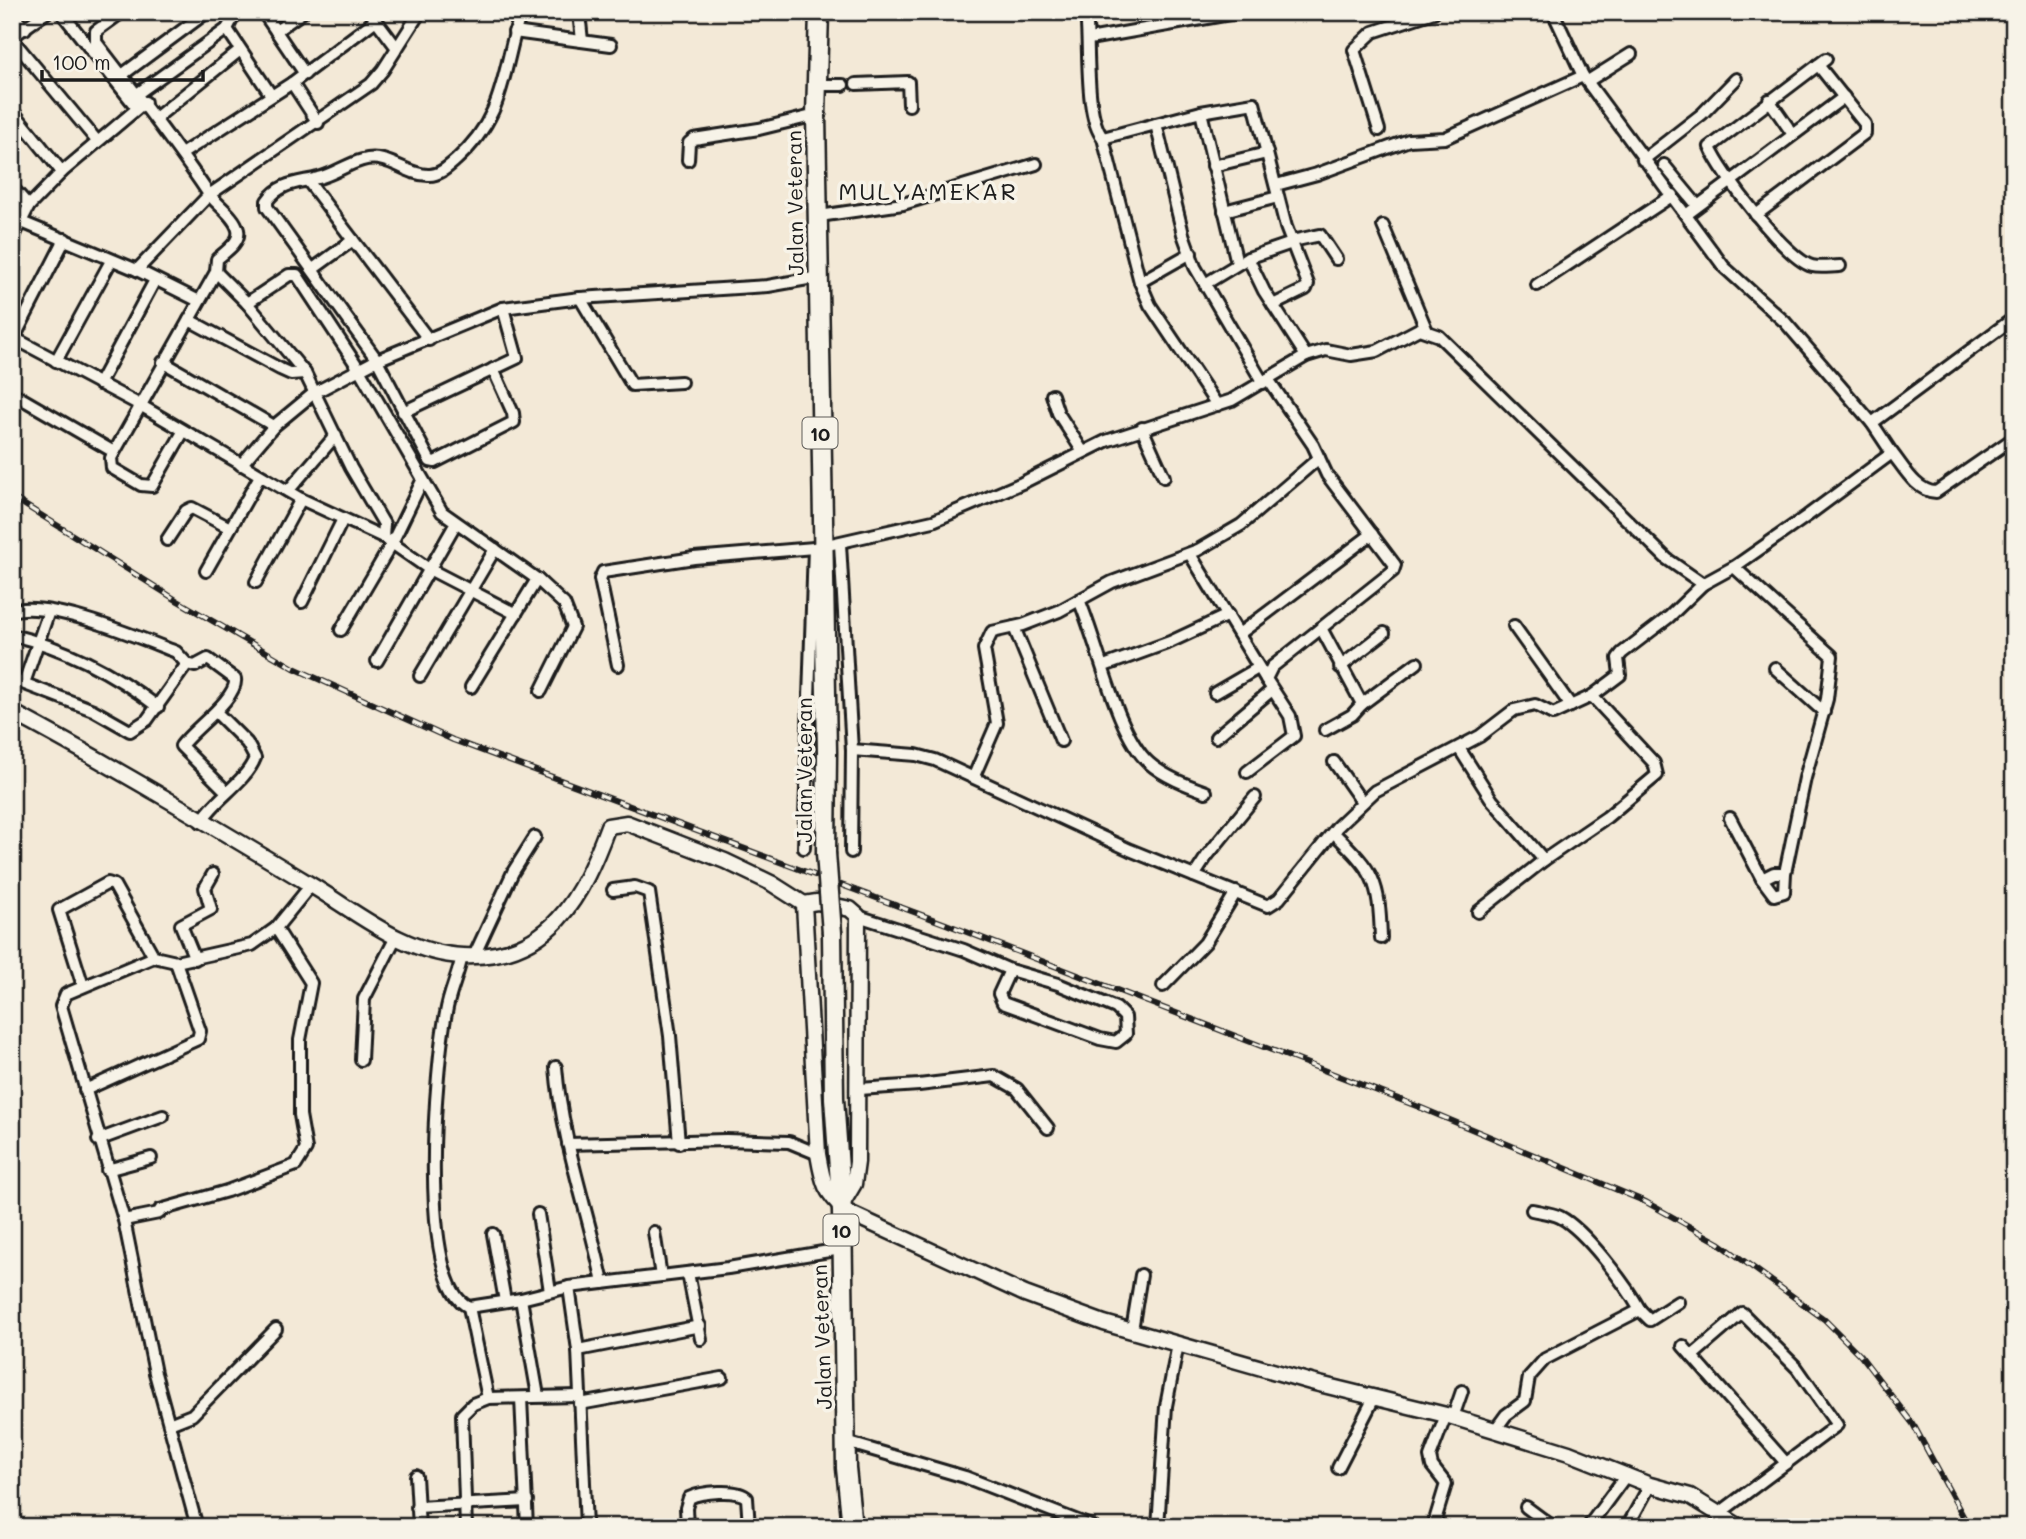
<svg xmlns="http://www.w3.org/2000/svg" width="2026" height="1539" font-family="Mali,sans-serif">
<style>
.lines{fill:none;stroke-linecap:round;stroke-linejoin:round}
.minor-casing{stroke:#1c1c1c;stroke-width:16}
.tertiary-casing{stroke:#1c1c1c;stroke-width:19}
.trunk-casing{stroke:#1c1c1c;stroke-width:23}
.minor{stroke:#f7f3e8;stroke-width:10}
.tertiary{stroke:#f7f3e8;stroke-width:14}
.trunk{stroke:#f7f3e8;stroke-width:18}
.rail-casing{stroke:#1c1c1c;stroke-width:6}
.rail{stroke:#f7f3e8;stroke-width:3.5;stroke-dasharray:10;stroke-linecap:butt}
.trunk-bridge-casing{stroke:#1c1c1c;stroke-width:23;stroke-linecap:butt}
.trunk-bridge{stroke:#f7f3e8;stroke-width:18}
.labels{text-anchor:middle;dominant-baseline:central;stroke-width:7;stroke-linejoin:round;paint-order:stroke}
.shield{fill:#f7f3e8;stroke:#5e5c59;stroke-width:2}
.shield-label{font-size:19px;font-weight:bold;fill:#1c1c1c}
.street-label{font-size:21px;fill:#1c1c1c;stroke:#f7f3e8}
.quarter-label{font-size:24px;letter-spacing:2px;fill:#1c1c1c;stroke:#f7f3e8}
</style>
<rect width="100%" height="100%" fill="#f3e9d7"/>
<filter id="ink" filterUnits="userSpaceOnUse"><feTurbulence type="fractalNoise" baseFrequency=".0143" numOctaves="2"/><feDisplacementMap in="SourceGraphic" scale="14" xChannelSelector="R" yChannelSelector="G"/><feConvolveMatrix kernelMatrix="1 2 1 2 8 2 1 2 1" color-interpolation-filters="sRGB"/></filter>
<g filter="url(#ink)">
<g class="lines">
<defs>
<g id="minor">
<polyline points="61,12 137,108"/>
<path d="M 122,12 L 96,31 L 96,42 C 135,93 172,139 208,193 C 216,204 235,216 238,230 C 241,242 225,252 217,259 L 216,272 L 111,458 L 112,468 L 141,485 L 152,486 L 183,432"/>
<polyline points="263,12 305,74"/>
<polyline points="370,12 397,48"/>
<polyline points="579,12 582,41"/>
<path d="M 1086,12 C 1090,42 1084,117 1103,138"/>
<polyline points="1553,12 1583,76 1724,267 1785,322 1872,423 1892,453"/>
<polyline points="12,14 25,29"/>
<polyline points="227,29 271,95"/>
<polyline points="276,31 303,12"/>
<polyline points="514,32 611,45"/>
<polyline points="12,37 47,12"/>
<polyline points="12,39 97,141"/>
<polyline points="1089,39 1241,12"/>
<path d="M 1826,59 L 1710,147 C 1720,172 1787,260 1812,266 C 1821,268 1831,266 1840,266"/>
<polyline points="122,75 207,12"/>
<polyline points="1588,81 1631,54"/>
<polyline points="292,83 318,123"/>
<polyline points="856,84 908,82 909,105"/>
<polyline points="818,85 843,85"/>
<polyline points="137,94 227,29 236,12"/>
<polyline points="1769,100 1792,133"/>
<polyline points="12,110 62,172"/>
<polyline points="1201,112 1237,263"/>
<polyline points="157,117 240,50"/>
<polyline points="1156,124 1183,234 1195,267 1263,383"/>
<polyline points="1379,130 1354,50 1373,32 1434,12"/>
<polyline points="183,153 292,83 376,20"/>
<polyline points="688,160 689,143 694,139 759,129 816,115"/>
<polyline points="1643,160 1702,114 1736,79"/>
<polyline points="1664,165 1697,205"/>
<polyline points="1213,166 1267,153"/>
<polyline points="308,181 429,340"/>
<polyline points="1276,185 1317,174 1409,140 1445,138 1583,76"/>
<polyline points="12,187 29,206"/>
<polyline points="1224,211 1278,197"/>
<polyline points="1686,215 1844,97"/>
<polyline points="1756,215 1865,133 1865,124 1818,65"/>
<polyline points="819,216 903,204 1036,164"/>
<polyline points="12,218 137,270 199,301"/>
<polyline points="1383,226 1427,331"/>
<polyline points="12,240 29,206 62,172 145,102"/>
<polyline points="1292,241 1320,235 1336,259"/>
<polyline points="1248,258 1264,291 1306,356"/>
<polyline points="313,269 353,240"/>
<polyline points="137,270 209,195 371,84 383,70 420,12"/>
<polyline points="216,272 247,303 305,373 351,468 384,524 383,537"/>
<polyline points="1140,282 1191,253"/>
<polyline points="1205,284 1248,258 1292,243"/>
<polyline points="1537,285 1673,195"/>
<polyline points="580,298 632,385 681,382"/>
<polyline points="247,303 289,275 297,275 359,369 442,512 537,579"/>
<polyline points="189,320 280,369 291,374 305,373"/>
<polyline points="12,337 140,405 301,499 383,537 429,569 516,614"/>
<polyline points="12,342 65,239"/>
<polyline points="56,361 111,261"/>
<polyline points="163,362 274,426"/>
<path d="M 493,369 L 513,413 L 514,422 L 435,462 L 430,461 L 377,360 L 267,207 L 267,201 C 280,182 299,183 318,178 C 340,173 360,153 383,160 C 399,164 412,175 428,175 C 439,176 449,166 456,160 C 506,116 502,70 521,12"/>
<polyline points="99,384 155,280"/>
<polyline points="12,393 114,452"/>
<polyline points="1052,395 1058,413 1083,452"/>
<polyline points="1217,405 1150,305 1140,282 1103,138 1201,112 1254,103 1286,227 1308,284 1306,289 1273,305"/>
<polyline points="403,412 517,358 503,308"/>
<polyline points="1872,423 2014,318"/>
<polyline points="1142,428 1164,477"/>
<polyline points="241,465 274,426 314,393 377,360 503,308 580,298 768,286 819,277"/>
<polyline points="288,491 336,435"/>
<polyline points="167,540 186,511 192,508 230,528"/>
<polyline points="840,544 852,750 851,852"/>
<polyline points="1190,554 1266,679"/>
<polyline points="1734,567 1832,656 1827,699 1805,778 1785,873 1784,892 1774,895 1762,879 1774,873 1785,873"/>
<polyline points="206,571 260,476"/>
<polyline points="256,582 301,499"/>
<path d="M 1079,600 C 1098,643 1116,734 1149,763 C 1165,777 1187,785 1206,792"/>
<polyline points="302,602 343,519"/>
<path d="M 12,611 C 48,599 140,638 176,652 L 187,664 L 195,666 L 208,659 L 235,679 C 238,698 193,729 181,746 L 226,791"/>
<polyline points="1514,626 1571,706"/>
<polyline points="1014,627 1061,741"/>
<polyline points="1321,628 1362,704 1417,663"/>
<polyline points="341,630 391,545 422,481"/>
<polyline points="1239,634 1372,534"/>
<path d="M 12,635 C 66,648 114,673 158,707"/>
<polyline points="377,661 456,523"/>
<path d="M 618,665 L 600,579 L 603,572 L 694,558 L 814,548 L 933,521 L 1022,483 L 1106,441 L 1232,400 L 1306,356 L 1326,350 L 1351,355 L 1377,351 L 1419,329 L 1439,336 L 1667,559 L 1703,584 L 1734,567 L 1807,516 L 1892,453 C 1903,466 1916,492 1936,492 L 2014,438"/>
<polyline points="1104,666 1170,642 1228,615"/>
<polyline points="1340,667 1384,633"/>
<polyline points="1775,668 1824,712"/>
<polyline points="420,676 495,549"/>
<polyline points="12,679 93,710 130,731 147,720 187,664"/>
<polyline points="24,683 49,611"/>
<polyline points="471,687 537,579 564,604 573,627 541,691"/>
<polyline points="1215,693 1258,668"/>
<polyline points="1325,730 1352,715 1362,704"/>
<polyline points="1216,737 1272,690"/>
<polyline points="1459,748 1492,800 1544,860"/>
<polyline points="852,750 916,755 935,760 1130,850 1268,906 1279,899 1337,827 1375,791 1480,736 1514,710 1535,705 1553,714 1592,696 1620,675 1618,658 1622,653 1669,617 1703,584"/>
<polyline points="1334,762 1362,802"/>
<polyline points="1247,772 1294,736 1290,716 1266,679 1272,667 1393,571 1395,565 1327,475 1313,445 1268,379"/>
<polyline points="974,776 997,723 984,649 992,632 1023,625 1059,611 1112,582 1198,550 1241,525 1319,458"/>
<polyline points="1730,818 1762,879"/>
<path d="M 201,822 C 215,798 245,783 255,758 L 247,743 L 216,712"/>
<path d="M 1334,833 C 1375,873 1379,880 1381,938"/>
<polyline points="804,848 814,548"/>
<polyline points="1194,876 1207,856 1255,797"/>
<polyline points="613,890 635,887 649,892 670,1036 679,1143"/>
<polyline points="1478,912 1544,860 1607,817 1657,775 1654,763 1592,696"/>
<polyline points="858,916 964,950 1010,970 1058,984 1116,1008 1125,1017 1126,1034 1116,1042 1100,1039 1003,1003 999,994 1010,970"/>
<path d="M 462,956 C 458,976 449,993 446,1013 C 436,1063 416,1284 469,1307 L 521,1299 L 569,1287 L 728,1268 L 841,1249"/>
<polyline points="474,956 513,872 535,837"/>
<polyline points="154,957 66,994 61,1006 124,1220 155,1373 197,1527"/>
<polyline points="195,959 181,925 211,909 205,888 213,874"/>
<polyline points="83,986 59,910 108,883 114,885 154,957 176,962 252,945 276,928 311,885"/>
<polyline points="1163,986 1205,943 1236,892"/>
<polyline points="361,1060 364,999 396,937"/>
<path d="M 556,1067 C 562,1142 588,1210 603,1283"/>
<polyline points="859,1089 919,1085 994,1076 1017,1089 1048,1128"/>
<polyline points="85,1090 198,1039 200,1031 176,962"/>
<polyline points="98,1140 163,1116"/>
<polyline points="568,1144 726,1140 789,1142 818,1154"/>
<polyline points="107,1170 151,1158"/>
<path d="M 1532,1210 C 1541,1212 1552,1213 1560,1217 C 1585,1230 1626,1285 1640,1310"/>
<polyline points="538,1214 550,1291"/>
<polyline points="124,1220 159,1213 160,1210 227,1191 296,1165 306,1149 300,1115 300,1040 311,983 276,928"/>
<polyline points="654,1232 661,1276"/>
<polyline points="493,1234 505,1301"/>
<polyline points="688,1273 701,1339"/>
<polyline points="569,1287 578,1350 586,1527"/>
<polyline points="521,1299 538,1396"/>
<polyline points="469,1307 488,1398"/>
<polyline points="1132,1330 1141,1275"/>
<polyline points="1683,1346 1786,1463"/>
<polyline points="578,1350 700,1326"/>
<polyline points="1692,1356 1742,1313 1797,1368 1837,1425 1721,1512"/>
<polyline points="521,1398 527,1527"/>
<polyline points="580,1404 722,1378"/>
<polyline points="1453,1417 1462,1391"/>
<polyline points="169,1424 192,1415 276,1329"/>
<polyline points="1495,1430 1506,1415 1525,1401 1529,1377 1545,1359 1640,1310 1650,1320 1678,1302"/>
<polyline points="846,1442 965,1477 1093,1527"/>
<polyline points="1338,1468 1375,1396"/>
<polyline points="416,1476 419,1527"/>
<polyline points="417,1507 527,1501"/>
<polyline points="1526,1507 1553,1527"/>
<polyline points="635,1526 635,1527"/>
<polyline points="466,1527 462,1415 473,1404 488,1398 579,1396"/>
<path d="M 687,1527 L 686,1508 L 689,1498 C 701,1492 737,1488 747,1498 L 749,1527"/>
<polyline points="1158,1527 1166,1406 1178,1344"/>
<polyline points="1433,1527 1446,1484 1432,1466 1430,1457 1446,1415"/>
<polyline points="1588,1527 1627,1474"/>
<polyline points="1627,1527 1650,1485"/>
</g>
<g id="tertiary">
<path d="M 12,712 C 113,766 213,826 311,885 C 358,913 405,954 463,956 C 551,960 582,896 608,826 L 627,823 L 725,861 L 771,883 L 804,904 L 817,902 L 850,909 L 858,916 L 857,1162 L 854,1184 L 841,1206"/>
<path d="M 804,904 L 818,1154 C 823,1183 824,1191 847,1212 L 1025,1294 L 1104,1323 L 1311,1382 L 1446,1415 L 1569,1453 L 1650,1485 L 1690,1496 L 1740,1527"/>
</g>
<g id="trunk">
<polyline points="819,12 816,115 827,752 826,853"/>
<polyline points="832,933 834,1098 842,1211 846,1468 852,1527"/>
</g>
</defs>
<use href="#minor" class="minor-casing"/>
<use href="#tertiary" class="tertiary-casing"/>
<use href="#trunk" class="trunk-casing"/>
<use href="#minor" class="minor"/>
<use href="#tertiary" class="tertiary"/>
<use href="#trunk" class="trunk"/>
<defs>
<polyline id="rail" points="12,497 178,601 294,668 453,740 946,924 1419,1107 1646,1202 1719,1243 1824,1319 1860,1355 1913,1424 1969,1527"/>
</defs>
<use href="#rail" class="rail-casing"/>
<use href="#rail" class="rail"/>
<defs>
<polyline id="trunk-bridge" points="826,853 832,933"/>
</defs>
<use href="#trunk-bridge" class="trunk-bridge-casing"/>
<use href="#trunk-bridge" class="trunk-bridge"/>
</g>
</g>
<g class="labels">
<g class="shield">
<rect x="802.5" y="417.5" width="35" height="31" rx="5"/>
<rect x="823.5" y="1214.5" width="35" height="31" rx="5"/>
</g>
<g class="shield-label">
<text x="820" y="433">10</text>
<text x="841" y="1230">10</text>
</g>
<g class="street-label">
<text transform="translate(794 203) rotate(-91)">Jalan Veteran</text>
<text transform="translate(803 770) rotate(-90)">Jalan Veteran</text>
<text transform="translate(821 1337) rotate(-92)">Jalan Veteran</text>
</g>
<g class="quarter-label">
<text x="928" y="190">MULYAMEKAR</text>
</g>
</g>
<rect width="2026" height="1539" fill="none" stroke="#f7f3e8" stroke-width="42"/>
<rect x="21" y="21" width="1984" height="1497" fill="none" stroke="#1c1c1c" stroke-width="2.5" filter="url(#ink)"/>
<path d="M42 70v10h161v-10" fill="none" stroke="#1c1c1c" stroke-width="3.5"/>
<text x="52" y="70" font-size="21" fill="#1c1c1c" stroke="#f7f3e8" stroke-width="5" paint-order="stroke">100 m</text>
</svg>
